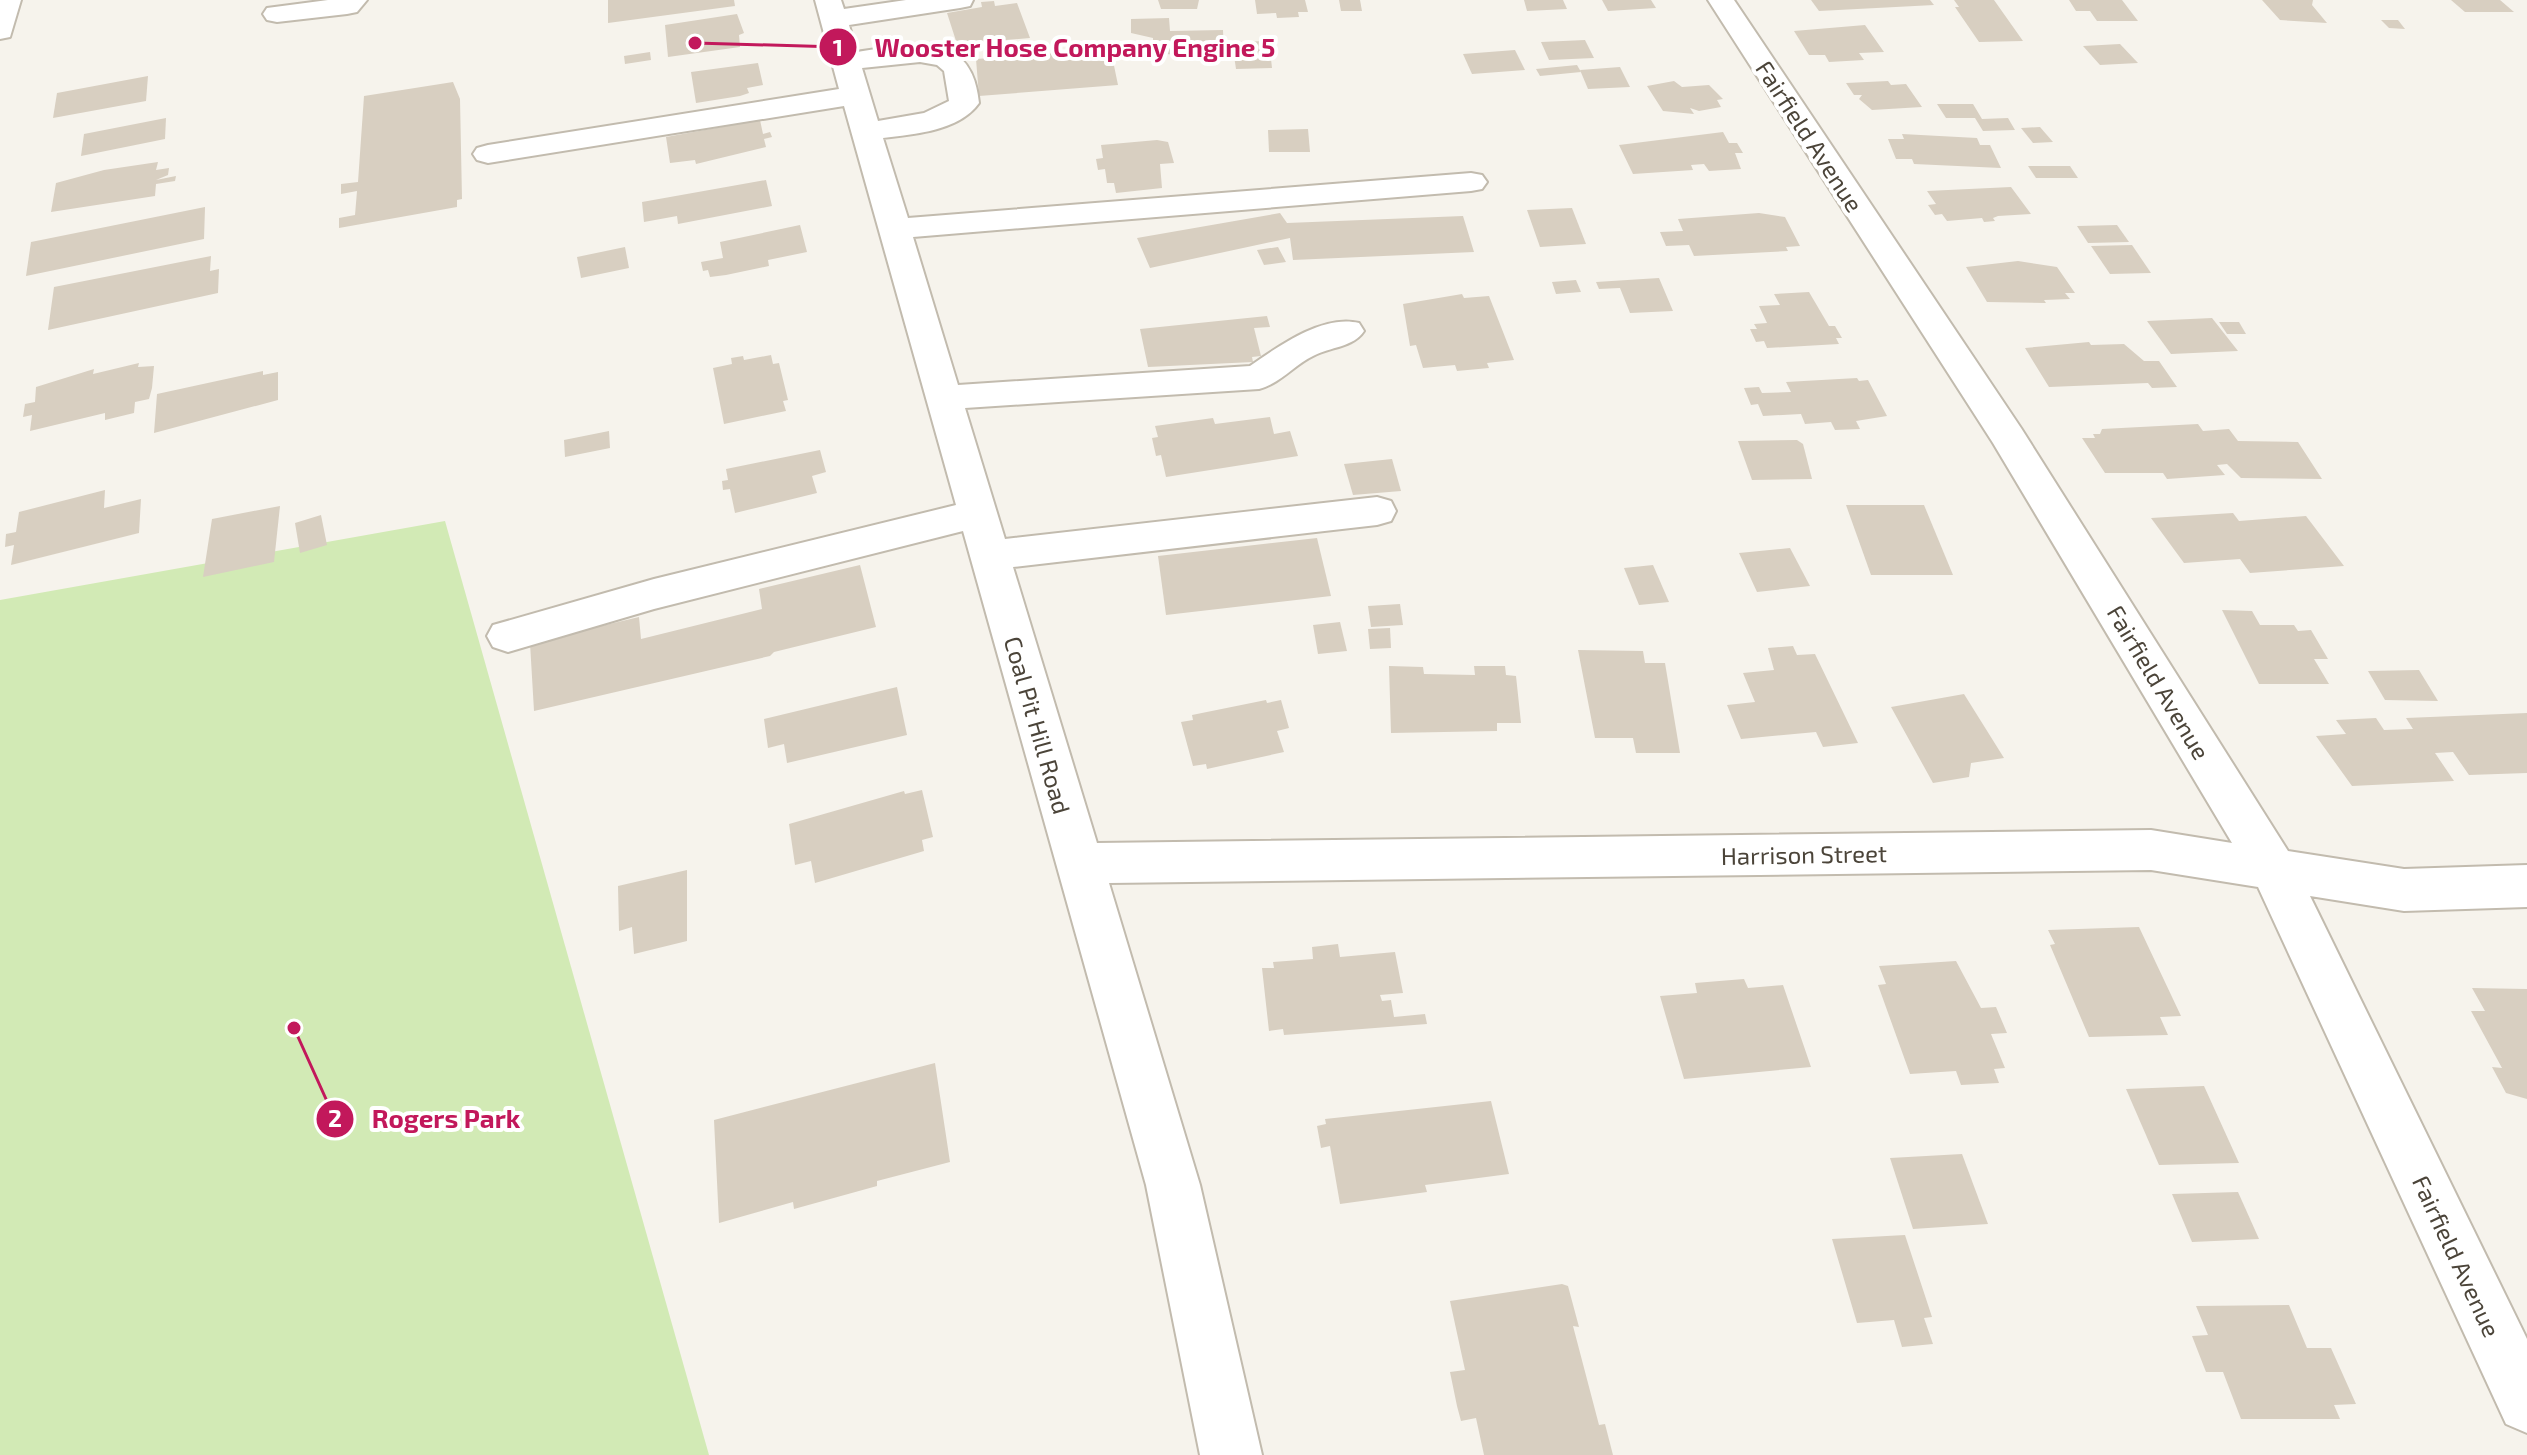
<svg xmlns="http://www.w3.org/2000/svg" width="2527" height="1455" font-family="'Exo 2',sans-serif">
<style>
.green{fill:#d2eab5}
.building{fill:#d8cfc1}
.lines{fill:none;stroke-linecap:round;stroke-linejoin:round}
.minor-casing{stroke:#c2bbae;stroke-width:4}
.minor{fill:#fff;fill-rule:evenodd}
.labels{text-anchor:middle;dominant-baseline:central;stroke-width:8;stroke-linejoin:round;paint-order:stroke}
.street-label{font-size:24px;fill:#4b4439;stroke:#fff}
.leader{fill:none;stroke:#c2185b;stroke-width:3}
.callout-dot{fill:#c2185b;stroke:#fff;stroke-width:3}
.mark-label{font-size:24px;text-anchor:middle;font-weight:bold;fill:#fff}
.callout-label{font-size:26px;text-anchor:middle;font-weight:bold;fill:#c2185b;stroke:#fff;stroke-width:8;stroke-linejoin:round;paint-order:stroke}
</style>
<rect width="100%" height="100%" fill="#f6f3ec"/>
<polygon class="green" points="445,521 709,1455 0,1455 0,600"/>
<g class="building">
<polygon points="608,0 734,0 735,6 608,23"/>
<polygon points="1158,0 1199,0 1197,9 1161,9"/>
<polygon points="1255,0 1305,0 1308,12 1298,12 1299,17 1277,18 1276,13 1257,14"/>
<polygon points="1339,0 1360,0 1362,11 1341,11"/>
<polygon points="1524,0 1563,0 1567,9 1527,11"/>
<polygon points="1602,0 1651,0 1656,8 1608,11"/>
<polygon points="1811,0 1930,0 1934,5 1819,11"/>
<polygon points="1954,0 1994,0 2023,41 1979,42 1955,7 1959,7"/>
<polygon points="2069,0 2122,0 2138,21 2097,21 2090,11 2076,11"/>
<polygon points="2262,0 2313,0 2312,5 2327,23 2280,20"/>
<polygon points="2451,0 2500,0 2514,12 2465,12"/>
<polygon points="994,1 995,6 1017,3 1030,38 957,44 947,13 982,7 981,2"/>
<polygon points="737,14 744,33 739,35 740,47 668,57 665,25"/>
<polygon points="1169,18 1170,31 1223,30 1224,57 1164,54 1164,48 1153,49 1153,38 1131,33 1131,19"/>
<polygon points="2381,20 2398,20 2405,29 2389,28"/>
<polygon points="1865,25 1884,52 1859,53 1864,60 1829,62 1825,55 1809,55 1794,31"/>
<polygon points="1585,40 1594,58 1549,60 1541,42"/>
<polygon points="1269,41 1272,68 1236,69 1232,42"/>
<polygon points="2120,44 2138,63 2100,65 2083,46"/>
<polygon points="1515,50 1525,70 1472,74 1463,54"/>
<polygon points="1084,51 1085,58 1112,56 1118,85 979,96 976,59"/>
<polygon points="650,52 651,60 625,64 624,56"/>
<polygon points="758,63 763,85 747,88 749,93 740,96 696,103 691,72"/>
<polygon points="1577,65 1581,72 1540,76 1536,69"/>
<polygon points="1620,67 1630,87 1588,89 1580,70"/>
<polygon points="148,76 146,101 53,118 57,93"/>
<polygon points="1674,81 1682,87 1709,85 1723,99 1717,100 1721,107 1699,111 1690,108 1694,114 1663,111 1647,86"/>
<polygon points="1888,81 1891,85 1906,84 1922,107 1872,110 1859,99 1862,95 1854,95 1846,83"/>
<polygon points="453,82 460,99 462,199 457,200 457,207 339,228 339,218 355,215 357,191 341,194 341,184 358,182 364,96"/>
<polygon points="1937,104 1973,104 1982,119 2008,118 2015,130 1983,131 1975,118 1946,118"/>
<polygon points="166,118 165,139 81,156 84,134"/>
<polygon points="760,120 763,134 770,132 772,137 764,139 766,147 696,164 695,160 670,163 666,137"/>
<polygon points="2040,127 2053,142 2033,143 2021,128"/>
<polygon points="1308,129 1310,152 1269,152 1268,130"/>
<polygon points="1723,132 1729,143 1737,143 1743,153 1735,153 1741,169 1709,171 1704,164 1691,165 1693,170 1633,174 1619,145"/>
<polygon points="1902,134 1977,138 1980,145 1990,145 2001,168 1914,164 1912,159 1896,159 1888,139 1904,139"/>
<polygon points="1157,140 1168,142 1174,163 1160,164 1162,188 1116,193 1114,183 1107,183 1105,169 1098,170 1096,159 1103,158 1101,145"/>
<polygon points="158,162 156,170 169,168 168,175 156,180 176,176 175,181 156,184 155,196 51,212 56,183 104,170"/>
<polygon points="2028,166 2070,166 2078,178 2036,178"/>
<polygon points="766,180 772,206 678,224 677,216 644,222 642,202"/>
<polygon points="2011,187 2031,214 1998,216 1993,218 1995,221 1984,222 1982,218 1947,221 1942,214 1935,215 1928,205 1936,204 1927,191"/>
<polygon points="205,207 204,239 26,276 31,242"/>
<polygon points="1572,208 1586,244 1540,247 1527,210"/>
<polygon points="1280,213 1287,223 1463,216 1474,252 1293,260 1290,238 1150,268 1137,238"/>
<polygon points="1759,213 1785,217 1800,246 1786,247 1788,251 1694,256 1689,245 1666,246 1660,232 1683,231 1678,219"/>
<polygon points="800,225 807,252 768,260 769,266 726,275 710,277 708,270 703,271 701,262 723,258 720,242"/>
<polygon points="2117,225 2129,242 2088,243 2077,226"/>
<polygon points="2132,245 2151,273 2110,274 2091,246"/>
<polygon points="625,247 629,268 581,278 577,257"/>
<polygon points="1278,247 1286,262 1264,265 1257,250"/>
<polygon points="211,256 210,271 219,269 218,293 48,330 54,287"/>
<polygon points="2018,261 2057,267 2075,293 2065,293 2070,299 2044,300 2046,303 1987,302 1966,267"/>
<polygon points="1659,278 1673,311 1630,313 1620,288 1599,289 1596,282"/>
<polygon points="1576,280 1581,292 1556,294 1552,282"/>
<polygon points="1809,292 1829,326 1835,326 1842,338 1836,338 1839,344 1767,348 1764,341 1756,342 1750,329 1757,329 1754,324 1767,323 1759,306 1780,305 1774,294"/>
<polygon points="1462,294 1464,298 1489,296 1514,360 1487,363 1489,368 1457,371 1455,365 1423,368 1416,345 1410,346 1403,304"/>
<polygon points="1267,316 1270,327 1254,328 1261,356 1252,357 1253,362 1148,367 1140,329"/>
<polygon points="2212,318 2238,351 2171,354 2147,321"/>
<polygon points="2219,322 2239,322 2246,334 2227,334"/>
<polygon points="2089,342 2091,345 2124,344 2144,361 2159,361 2177,387 2152,388 2148,383 2049,387 2025,348"/>
<polygon points="771,355 773,364 779,363 788,400 783,401 786,411 724,424 713,368 732,364 731,358 743,356 744,360"/>
<polygon points="139,363 138,367 154,366 152,388 149,399 135,402 134,413 105,420 105,413 30,431 32,415 23,417 25,404 35,402 36,387 94,369 93,374"/>
<polygon points="263,371 263,375 278,372 278,400 154,433 157,394"/>
<polygon points="1857,378 1859,381 1868,380 1887,416 1856,421 1860,429 1835,430 1831,422 1805,424 1801,414 1763,416 1758,404 1751,405 1744,388 1759,387 1762,393 1791,392 1786,382"/>
<polygon points="1270,417 1274,434 1290,431 1298,456 1166,477 1161,455 1156,456 1152,438 1158,437 1155,426 1213,418 1215,424"/>
<polygon points="2198,424 2203,431 2229,429 2238,441 2298,442 2322,479 2241,478 2227,464 2217,465 2225,475 2167,479 2163,473 2105,473 2082,438 2095,438 2093,434 2100,434 2102,429"/>
<polygon points="609,431 610,448 565,457 564,440"/>
<polygon points="1797,440 1803,444 1812,479 1752,480 1738,441"/>
<polygon points="820,450 826,472 812,476 817,493 735,513 730,489 723,490 722,481 728,480 726,469"/>
<polygon points="1392,459 1401,491 1353,495 1344,464"/>
<polygon points="105,490 104,508 141,499 139,533 11,565 14,545 5,547 6,534 16,532 19,512"/>
<polygon points="1846,505 1924,505 1953,575 1871,575"/>
<polygon points="280,506 274,562 203,577 212,519"/>
<polygon points="2233,513 2239,521 2306,516 2344,566 2250,573 2240,559 2184,563 2151,518"/>
<polygon points="321,515 327,545 300,553 295,523"/>
<polygon points="1317,538 1331,596 1166,615 1158,556"/>
<polygon points="1790,548 1810,586 1757,592 1739,553"/>
<polygon points="860,565 876,627 774,652 770,656 534,711 530,643 639,617 641,639 762,609 759,589"/>
<polygon points="1653,565 1669,602 1639,605 1624,568"/>
<polygon points="1400,604 1403,625 1371,627 1368,606"/>
<polygon points="2222,610 2252,611 2260,625 2294,625 2298,631 2311,630 2328,659 2314,659 2329,684 2259,684"/>
<polygon points="1340,622 1347,651 1318,654 1313,625"/>
<polygon points="1390,628 1391,648 1370,649 1368,629"/>
<polygon points="1793,646 1797,655 1815,654 1858,743 1823,747 1816,732 1741,739 1727,705 1755,702 1743,673 1774,670 1768,648"/>
<polygon points="1578,650 1643,651 1645,663 1665,663 1680,753 1636,753 1633,738 1595,738"/>
<polygon points="1389,666 1423,667 1424,674 1475,675 1474,666 1505,666 1506,675 1516,676 1521,723 1497,723 1497,731 1391,733"/>
<polygon points="2419,670 2438,701 2385,700 2368,671"/>
<polygon points="897,687 907,735 787,763 784,744 768,748 764,719"/>
<polygon points="1964,694 2004,758 1971,763 1969,777 1933,783 1891,707"/>
<polygon points="1266,700 1267,703 1281,700 1289,728 1277,731 1284,752 1207,769 1206,764 1193,766 1181,722 1193,720 1192,715"/>
<polygon points="2527,713 2527,773 2469,775 2453,752 2435,753 2454,781 2352,786 2316,736 2346,734 2336,720 2376,718 2384,730 2413,729 2406,718"/>
<polygon points="922,790 933,837 922,840 924,851 815,883 811,861 795,865 789,824 904,791 905,794"/>
<polygon points="687,870 687,941 634,954 632,927 619,931 618,886"/>
<polygon points="2139,927 2181,1016 2160,1017 2168,1035 2089,1037 2050,945 2055,944 2048,930"/>
<polygon points="1338,944 1340,957 1395,952 1403,993 1380,995 1382,1001 1391,1000 1394,1017 1425,1014 1427,1024 1284,1035 1283,1029 1269,1031 1262,968 1274,968 1273,962 1313,959 1312,947"/>
<polygon points="1956,961 1981,1008 1996,1007 2007,1033 1991,1034 2005,1068 1994,1069 1999,1083 1961,1085 1956,1071 1910,1074 1878,985 1886,984 1879,966"/>
<polygon points="1744,979 1748,988 1783,985 1811,1067 1684,1079 1660,996 1697,993 1695,983"/>
<polygon points="2472,988 2527,989 2527,1099 2506,1093 2492,1067 2502,1068 2471,1011 2485,1011"/>
<polygon points="935,1063 950,1162 877,1181 877,1186 794,1209 793,1202 719,1223 714,1120"/>
<polygon points="2204,1086 2239,1163 2159,1165 2126,1089"/>
<polygon points="1491,1101 1509,1174 1425,1185 1427,1192 1340,1204 1330,1146 1321,1148 1317,1126 1326,1124 1325,1119"/>
<polygon points="1962,1154 1988,1224 1913,1229 1890,1158"/>
<polygon points="2238,1192 2259,1239 2192,1242 2172,1194"/>
<polygon points="1905,1235 1932,1317 1924,1318 1933,1344 1902,1347 1894,1320 1857,1323 1832,1239"/>
<polygon points="1562,1284 1568,1286 1579,1327 1573,1326 1599,1425 1605,1424 1613,1455 1484,1455 1476,1418 1461,1421 1457,1406 1450,1372 1465,1370 1450,1301"/>
<polygon points="2289,1305 2307,1348 2331,1348 2356,1404 2334,1405 2340,1419 2241,1419 2223,1372 2206,1372 2192,1336 2208,1335 2196,1306"/>
</g>
<g class="lines">
<defs>
<g id="minor">
<polygon points="0,0 21,0 10,37 0,39"/>
<polygon points="328,0 367,0 357,12 347,14 277,22 267,20 263,14 267,8"/>
<path d="M 815,0 L 841,0 L 844,9 L 906,0 L 973,0 L 970,6 L 960,8 L 849,25 L 857,52 C 913,43 972,29 979,103 C 959,131 915,134 883,138 L 908,218 L 1471,173 L 1482,175 L 1487,182 L 1482,189 L 1471,191 L 913,237 L 958,385 L 1250,366 C 1279,346 1323,314 1359,323 L 1364,331 C 1354,347 1330,347 1313,356 C 1294,365 1281,383 1259,389 L 965,408 L 1005,539 L 1377,497 L 1391,501 L 1396,511 L 1391,521 L 1377,525 L 1013,567 L 1097,843 L 2151,830 L 2232,843 L 1993,443 L 1708,0 L 1734,0 L 2021,428 L 2288,851 L 2404,869 L 2527,865 L 2527,907 L 2404,911 L 2310,896 L 2527,1339 L 2527,1433 L 2506,1424 L 2258,887 L 2151,870 L 1109,883 L 1200,1185 L 1262,1455 L 1200,1455 L 1146,1185 L 963,531 L 654,609 L 508,652 L 493,647 L 487,636 L 493,625 L 654,579 L 956,505 L 844,106 L 488,163 L 477,160 L 473,154 L 477,148 L 488,145 L 839,89 ZM 920,62 L 937,65 L 944,71 L 949,101 L 924,113 L 878,121 L 862,68 Z"/>
</g>
</defs>
<use href="#minor" class="minor-casing"/>
<use href="#minor" class="minor"/>
</g>
<g class="labels">
<g class="street-label">
<text transform="translate(1810 136) rotate(57)">Fairfield Avenue</text>
<text transform="translate(2159 682) rotate(59)">Fairfield Avenue</text>
<text transform="translate(1038 725) rotate(74)">Coal Pit Hill Road</text>
<text transform="translate(1804 854) rotate(-1)">Harrison Street</text>
<text transform="translate(2457 1256) rotate(65)">Fairfield Avenue</text>
</g>
</g>
<path class="leader" d="M695 43L838 47M294 1028L335 1119"/>
<g class="callout-dot">
<circle cx="695" cy="43" r="8"/>
<circle cx="294" cy="1028" r="8"/>
<circle cx="838" cy="47" r="20"/>
<circle cx="335" cy="1119" r="20"/>
</g>
<g class="mark-label">
<text x="838" y="56">1</text>
<text x="335" y="1127">2</text>
</g>
<g class="callout-label">
<text x="1075" y="57">Wooster Hose Company Engine 5</text>
<text x="446" y="1128">Rogers Park</text>
</g>
</svg>
